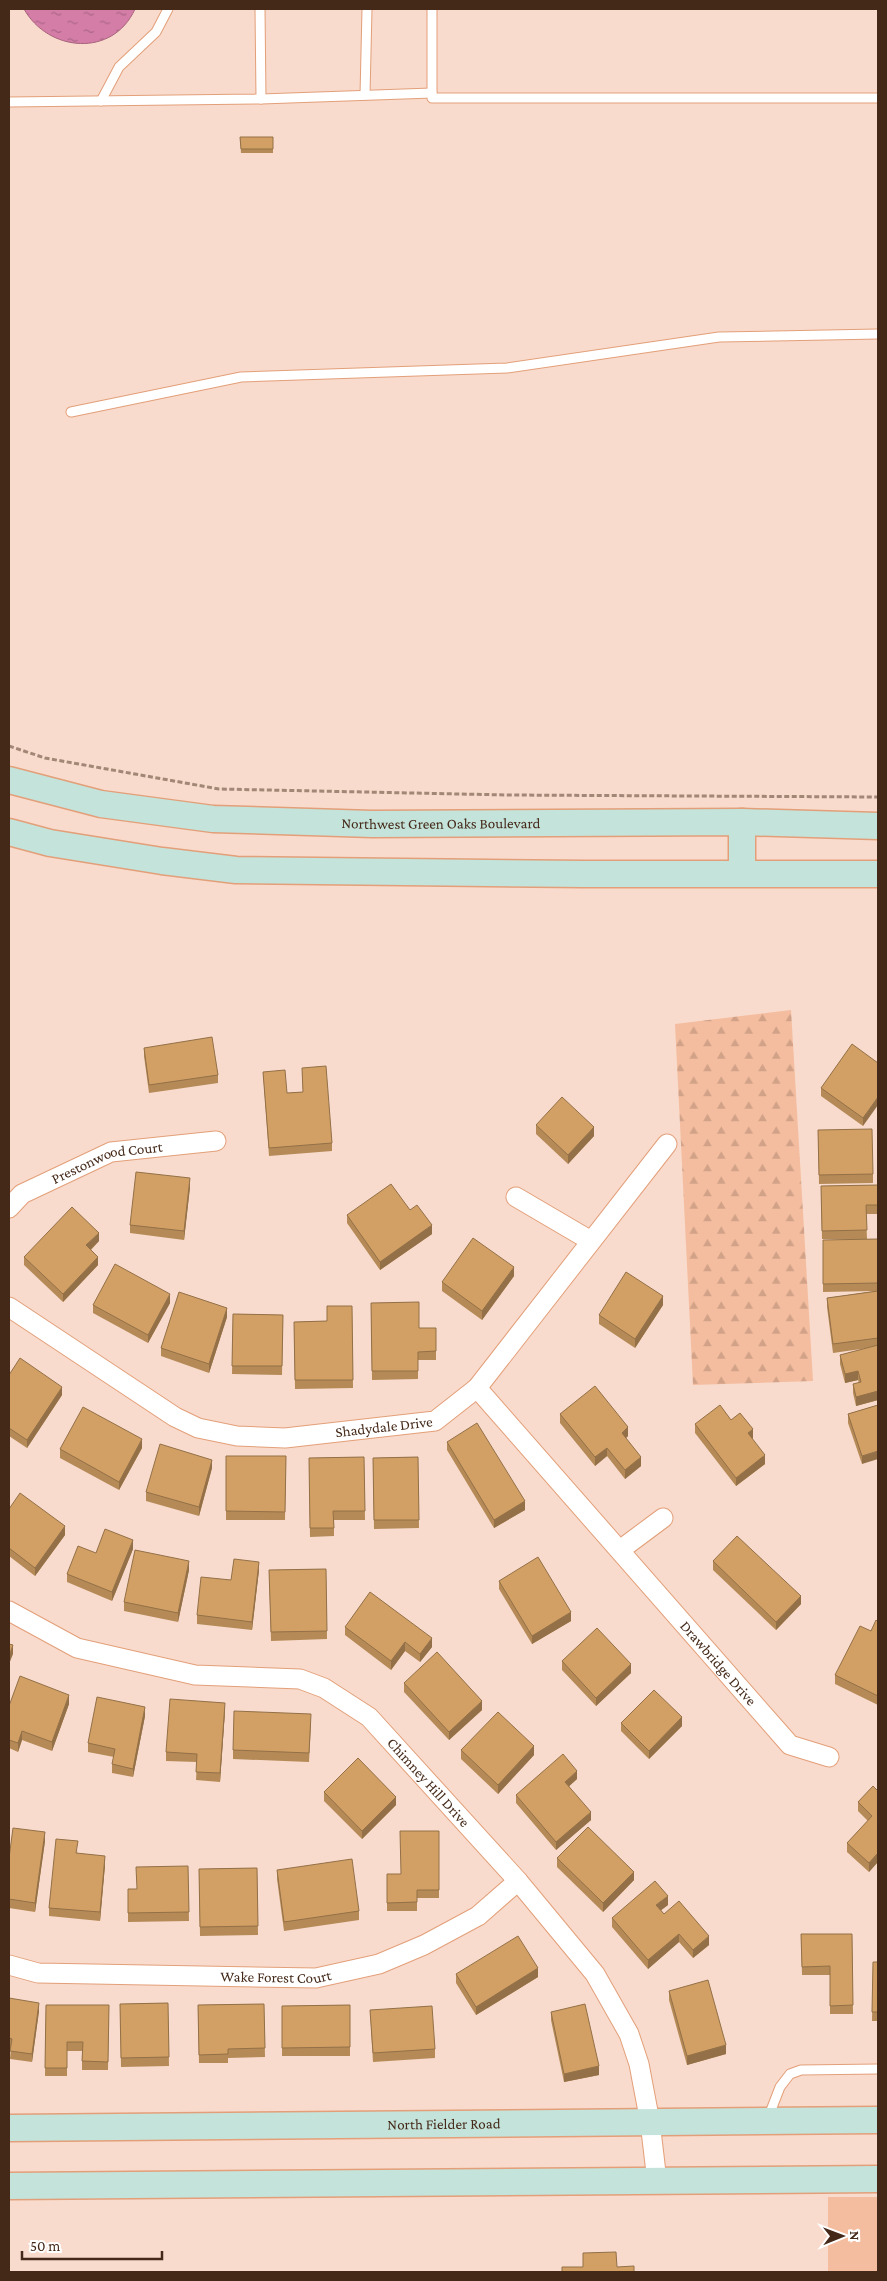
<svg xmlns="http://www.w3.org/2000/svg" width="887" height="2281" font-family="'Crimson Pro',serif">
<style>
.forest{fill:url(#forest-firs)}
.park{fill:#f4bd9f}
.water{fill:url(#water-ripples);stroke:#a8647c}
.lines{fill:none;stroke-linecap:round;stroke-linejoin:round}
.lane-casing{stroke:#e39f79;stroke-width:11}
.street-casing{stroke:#e39f79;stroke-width:21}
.secondary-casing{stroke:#e39f79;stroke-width:29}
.path{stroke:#a28676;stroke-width:3;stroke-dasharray:5 2.5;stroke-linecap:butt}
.lane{stroke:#fff;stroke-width:9}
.street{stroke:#fff;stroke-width:19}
.secondary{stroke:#c4e3da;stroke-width:26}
.wall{fill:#b58a57}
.shaded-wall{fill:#937047}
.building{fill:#d2a065;stroke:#937047}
.labels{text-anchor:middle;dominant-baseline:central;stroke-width:4.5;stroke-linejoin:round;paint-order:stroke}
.street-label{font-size:15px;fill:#442919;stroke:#fff}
</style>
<defs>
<pattern id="forest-firs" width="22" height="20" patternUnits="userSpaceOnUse" patternTransform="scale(1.25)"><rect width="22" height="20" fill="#f4bd9f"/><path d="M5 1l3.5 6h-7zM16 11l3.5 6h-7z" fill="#d2a288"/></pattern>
<pattern id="water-ripples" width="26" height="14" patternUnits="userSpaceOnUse" patternTransform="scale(1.25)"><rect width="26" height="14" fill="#d37da7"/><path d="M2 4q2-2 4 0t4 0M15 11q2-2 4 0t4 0" fill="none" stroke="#ad6687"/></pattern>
</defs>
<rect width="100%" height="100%" fill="#f8dbcc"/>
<polygon class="forest" points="791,1010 813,1381 693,1385 675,1024"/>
<rect class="park" x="828" y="2197" width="50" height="75"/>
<path class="water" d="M 24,9 L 135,9 C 113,58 48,52 24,9 Z"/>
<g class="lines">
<defs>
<g id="lane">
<polyline points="432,9 432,98 878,98"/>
<polyline points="365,95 367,9"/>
<polyline points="261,99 432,93"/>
<polyline points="101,101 119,67 156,32 168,9"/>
<polyline points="9,102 261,99 260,9"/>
<polyline points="71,412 241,377 507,368 719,337 878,334"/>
<polyline points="768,2118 780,2087 790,2074 801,2070 878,2069"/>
</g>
<g id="street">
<polyline points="516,1197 591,1241"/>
<path id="s1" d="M 9,1208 L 22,1194 L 111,1152 L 216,1141"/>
<path id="s2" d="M 9,1307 L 175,1417 L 198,1428 L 237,1436 L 285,1438 L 435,1421 L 477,1388 L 667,1144"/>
<path id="s3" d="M 477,1388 L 790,1745 L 829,1757"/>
<polyline points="620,1550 663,1518"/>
<path id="s4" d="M 9,1611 L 77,1648 L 195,1675 L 300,1679 L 324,1688 L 369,1717 L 518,1881 L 595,1974 L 629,2034 L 639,2064 L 650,2122 L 657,2181"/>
<path id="s5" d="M 9,1965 L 38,1973 L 316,1978 L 379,1964 L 424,1945 L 478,1916 L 518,1881"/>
</g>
<g id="secondary">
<path id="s6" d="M 9,780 L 101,804 L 213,819 L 372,824 L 742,822 L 878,826"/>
<polyline points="9,832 50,843 162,861 236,870 584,874 878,874"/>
<polyline points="742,872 742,822"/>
<path id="s7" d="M 9,2128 L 878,2120"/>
<polyline points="9,2186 878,2179"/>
</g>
</defs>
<use href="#lane" class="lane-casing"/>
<use href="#street" class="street-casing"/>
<use href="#secondary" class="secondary-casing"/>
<polyline class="path" points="9,746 45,758 219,789 508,795 878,797"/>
<use href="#lane" class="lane"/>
<use href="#street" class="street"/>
<use href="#secondary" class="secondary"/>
</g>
<g class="wall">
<polygon points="240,137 273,137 273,153 241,153"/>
<polygon points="144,1048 218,1075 218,1083 149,1093 144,1056"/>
<polygon points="878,1063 863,1126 821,1096 821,1088"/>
<polygon points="302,1068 332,1143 332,1151 269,1156 263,1072 287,1093 303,1092"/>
<polygon points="536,1125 594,1136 568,1164 536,1134"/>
<polygon points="818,1130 873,1174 873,1183 819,1184"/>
<polygon points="878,1185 878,1214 866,1214 867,1239 822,1239 821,1186"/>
<polygon points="190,1187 184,1240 130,1233 130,1225"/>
<polygon points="410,1210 432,1234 380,1270 347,1223 347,1215"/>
<polygon points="878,1239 878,1400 856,1406 853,1393 853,1384 859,1383 858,1380 845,1383 840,1364 840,1355 868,1348 833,1353 827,1307 827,1298 875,1291 823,1292 823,1240"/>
<polygon points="99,1241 91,1250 98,1265 63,1302 24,1265 24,1257"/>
<polygon points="514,1276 482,1320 442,1291 442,1282"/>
<polygon points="170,1303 148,1343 93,1313 93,1305"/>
<polygon points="371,1303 419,1328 436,1328 436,1360 418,1360 418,1379 372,1380"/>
<polygon points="663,1305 635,1348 599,1324 599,1315"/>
<polygon points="352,1306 353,1388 295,1389 294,1322 327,1321"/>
<polygon points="233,1314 283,1315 282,1375 232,1374"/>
<polygon points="227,1317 209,1373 161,1356 161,1348"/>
<polygon points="9,1375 62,1395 27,1448 9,1436"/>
<polygon points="878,1405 862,1464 848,1423 848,1414"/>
<polygon points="560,1414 628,1436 626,1438 641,1466 625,1479 607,1456 595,1466 560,1423"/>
<polygon points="695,1424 753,1438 752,1439 765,1464 736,1486 695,1433"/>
<polygon points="447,1442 525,1510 494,1528 447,1450"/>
<polygon points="142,1448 119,1490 60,1458 60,1449"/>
<polygon points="226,1456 286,1456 285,1520 226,1520"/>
<polygon points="364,1457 365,1520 334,1520 334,1536 310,1537 309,1458"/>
<polygon points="418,1457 419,1528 374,1529 373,1458"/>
<polygon points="212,1468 199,1516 146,1501 146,1492"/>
<polygon points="9,1509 65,1535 35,1576 9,1556"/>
<polygon points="133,1549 112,1601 67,1582 67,1574 96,1553"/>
<polygon points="713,1561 801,1604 776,1630 713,1570"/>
<polygon points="326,1569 327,1639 271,1641 269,1570"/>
<polygon points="189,1570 178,1622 124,1611 124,1602"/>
<polygon points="259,1570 252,1630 197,1624 197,1615 231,1580"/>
<polygon points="499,1581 571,1621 532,1644 499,1589"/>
<polygon points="878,1622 878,1705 835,1684 835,1675"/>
<polygon points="345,1627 432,1647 420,1662 405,1651 391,1670 345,1635"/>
<polygon points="562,1661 631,1673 596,1706 562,1670"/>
<polygon points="404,1683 482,1710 449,1740 404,1692"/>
<polygon points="69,1704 52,1751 22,1740 18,1752 9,1748 9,1706"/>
<polygon points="225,1711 220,1782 196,1780 197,1762 166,1761 166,1752"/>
<polygon points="145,1716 133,1777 112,1773 112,1764 114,1757 88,1752 88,1743"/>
<polygon points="311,1723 309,1762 233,1759 233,1750"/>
<polygon points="621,1723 682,1726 649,1759 621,1731"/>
<polygon points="461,1750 534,1755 498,1794 461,1759"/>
<polygon points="577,1779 569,1786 591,1820 556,1850 516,1803 516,1795"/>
<polygon points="878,1791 878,1864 877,1863 869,1872 847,1852 847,1843 868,1821 858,1811 858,1802"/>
<polygon points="324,1792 396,1805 362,1839 324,1801"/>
<polygon points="439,1831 439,1898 417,1898 417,1911 387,1911 387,1874 401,1874"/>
<polygon points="45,1841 35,1912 9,1908 9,1858"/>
<polygon points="78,1850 77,1853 105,1865 100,1921 49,1916 49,1908"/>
<polygon points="557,1858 634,1880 603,1912 557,1867"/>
<polygon points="188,1866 189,1921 128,1922 128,1889 137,1889"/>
<polygon points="257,1868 258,1935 200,1936 199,1869"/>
<polygon points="277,1870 359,1911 359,1920 284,1931 277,1879"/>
<polygon points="668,1905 661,1910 664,1914 709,1945 693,1958 679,1942 648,1969 612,1927 612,1918"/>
<polygon points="801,1934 852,1934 853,2014 830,2014 830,1975 802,1975"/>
<polygon points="873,1962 878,1962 878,2021 872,2021"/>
<polygon points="456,1974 538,1977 476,2015 456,1983"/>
<polygon points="669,1991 726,2054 687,2065 669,2000"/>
<polygon points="9,1998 39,2011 32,2062 10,2059 11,2047 9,2047"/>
<polygon points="168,2003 169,2066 121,2067 120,2004"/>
<polygon points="264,2004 265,2057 228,2058 228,2063 199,2063 198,2005"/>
<polygon points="46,2005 109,2005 108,2070 82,2070 82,2051 67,2051 67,2076 45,2076"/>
<polygon points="350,2005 350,2056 282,2056 282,2006"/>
<polygon points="370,2010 435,2049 435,2058 373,2062"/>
<polygon points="551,2012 599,2075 564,2082 551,2020"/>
</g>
<g class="shaded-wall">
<polygon points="878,1097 878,1105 863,1126 863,1118"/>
<polygon points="594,1127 594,1136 568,1164 568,1155"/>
<polygon points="190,1178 190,1187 184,1240 184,1231"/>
<polygon points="432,1225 432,1234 380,1270 380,1262"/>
<polygon points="99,1233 99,1241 86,1254 86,1245"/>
<polygon points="98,1257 98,1265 63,1302 63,1294"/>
<polygon points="514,1267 514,1276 482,1320 482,1311"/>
<polygon points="170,1294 170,1303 148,1343 148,1335"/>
<polygon points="663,1296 663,1305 635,1348 635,1339"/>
<polygon points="227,1308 227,1317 209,1373 209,1364"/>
<polygon points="858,1371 858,1380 845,1383 845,1374"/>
<polygon points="62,1387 62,1395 27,1448 27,1440"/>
<polygon points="878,1391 878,1400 856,1406 856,1397"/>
<polygon points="628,1427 628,1436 622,1442 622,1433"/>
<polygon points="753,1429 753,1438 748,1442 748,1433"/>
<polygon points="142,1439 142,1448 119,1490 119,1482"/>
<polygon points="607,1448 607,1456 595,1466 595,1457"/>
<polygon points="878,1451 878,1459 862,1464 862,1456"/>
<polygon points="765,1455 765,1464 736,1486 736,1478"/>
<polygon points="641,1457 641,1466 625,1479 625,1470"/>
<polygon points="212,1460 212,1468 199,1516 199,1507"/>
<polygon points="525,1501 525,1510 494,1528 494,1520"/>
<polygon points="65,1526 65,1535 35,1576 35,1568"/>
<polygon points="133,1540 133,1549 112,1601 112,1592"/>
<polygon points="189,1561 189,1570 178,1622 178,1613"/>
<polygon points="259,1562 259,1570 252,1630 252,1622"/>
<polygon points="801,1596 801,1604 776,1630 776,1622"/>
<polygon points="571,1612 571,1621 532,1644 532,1636"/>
<polygon points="432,1638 432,1647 420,1662 420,1654"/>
<polygon points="405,1642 405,1651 391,1670 391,1661"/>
<polygon points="13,1645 13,1654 9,1664 9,1656"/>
<polygon points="631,1664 631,1673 596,1706 596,1698"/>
<polygon points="69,1695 69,1704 52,1751 52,1742"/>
<polygon points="482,1701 482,1710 449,1740 449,1732"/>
<polygon points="225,1703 225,1711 220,1782 220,1773"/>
<polygon points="145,1707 145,1716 133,1777 133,1769"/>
<polygon points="682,1717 682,1726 649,1759 649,1751"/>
<polygon points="22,1731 22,1740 18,1752 18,1743"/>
<polygon points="534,1746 534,1755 498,1794 498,1785"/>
<polygon points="577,1771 577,1779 565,1790 565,1782"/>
<polygon points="396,1797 396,1805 362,1839 362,1831"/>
<polygon points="591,1812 591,1820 556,1850 556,1842"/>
<polygon points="45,1832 45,1841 35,1912 35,1903"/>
<polygon points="877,1854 877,1863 869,1872 869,1863"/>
<polygon points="105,1856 105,1865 100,1921 100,1912"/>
<polygon points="634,1872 634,1880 603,1912 603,1903"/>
<polygon points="668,1896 668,1905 656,1914 656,1905"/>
<polygon points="679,1934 679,1942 648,1969 648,1960"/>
<polygon points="709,1936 709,1945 693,1958 693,1950"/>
<polygon points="538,1968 538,1977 476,2015 476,2007"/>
<polygon points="39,2003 39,2011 32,2062 32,2054"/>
<polygon points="726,2045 726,2054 687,2065 687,2056"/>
<polygon points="599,2066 599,2075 564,2082 564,2074"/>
</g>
<g class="building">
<polygon points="240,137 273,137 273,149 241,149"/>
<polygon points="212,1037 218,1075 149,1085 144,1048"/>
<polygon points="852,1044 878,1063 878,1097 863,1118 821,1088"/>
<polygon points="326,1066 332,1143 269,1148 263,1072 285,1070 287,1093 303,1092 302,1068"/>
<polygon points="562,1097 594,1127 568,1155 536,1125"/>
<polygon points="872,1129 873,1174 819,1175 818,1130"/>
<polygon points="136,1172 190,1178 184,1231 130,1225"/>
<polygon points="391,1184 410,1210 417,1205 432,1225 380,1262 347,1215"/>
<polygon points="878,1185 878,1205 866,1205 867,1230 822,1231 821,1186"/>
<polygon points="72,1207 99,1233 86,1245 98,1257 63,1294 24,1257"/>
<polygon points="473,1238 514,1267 482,1311 442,1282"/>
<polygon points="878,1239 878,1283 823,1284 823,1240"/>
<polygon points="115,1264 170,1294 148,1335 93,1305"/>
<polygon points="626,1272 663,1296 635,1339 599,1315"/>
<polygon points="878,1291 878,1338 833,1344 827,1298"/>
<polygon points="179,1292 227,1308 209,1364 161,1348"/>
<polygon points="419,1302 419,1328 436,1328 436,1351 418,1352 418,1371 372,1371 371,1303"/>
<polygon points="327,1306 352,1306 353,1380 295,1380 294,1322 327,1321"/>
<polygon points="233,1314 283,1315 282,1366 232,1366"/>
<polygon points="878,1345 878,1391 856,1397 853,1384 861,1382 858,1371 845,1374 840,1355"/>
<polygon points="20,1358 62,1387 27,1440 9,1428 9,1375"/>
<polygon points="595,1386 628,1427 622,1433 641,1457 625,1470 607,1448 595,1457 560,1414"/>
<polygon points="720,1405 731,1420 740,1413 753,1429 748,1433 765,1455 736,1478 695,1424"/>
<polygon points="878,1405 878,1451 862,1456 848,1414"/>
<polygon points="83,1407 142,1439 119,1482 60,1449"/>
<polygon points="477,1423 525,1501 494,1520 447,1442"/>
<polygon points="160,1444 212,1460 199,1507 146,1492"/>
<polygon points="226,1456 286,1456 285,1512 226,1511"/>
<polygon points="364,1457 365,1511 333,1511 334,1528 310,1528 309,1458"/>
<polygon points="418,1457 419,1520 374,1520 373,1458"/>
<polygon points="20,1493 65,1526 35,1568 9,1548 9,1509"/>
<polygon points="105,1529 133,1540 112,1592 67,1574 78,1546 96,1553"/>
<polygon points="737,1536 801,1596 776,1622 713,1561"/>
<polygon points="135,1550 189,1561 178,1613 124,1602"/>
<polygon points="538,1557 571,1612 532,1636 499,1581"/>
<polygon points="234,1559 259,1562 252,1622 197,1615 201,1577 231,1580"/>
<polygon points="326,1569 327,1631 271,1632 269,1570"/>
<polygon points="370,1592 432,1638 420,1654 405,1642 391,1661 345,1627"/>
<polygon points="876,1620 878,1622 878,1696 835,1675 860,1626 871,1631"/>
<polygon points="597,1628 631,1664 596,1698 562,1661"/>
<polygon points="9,1644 13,1645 9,1656"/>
<polygon points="437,1652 482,1701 449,1732 404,1683"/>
<polygon points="20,1676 69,1695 52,1742 22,1731 18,1743 9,1740 9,1706"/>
<polygon points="654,1690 682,1717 649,1751 621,1723"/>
<polygon points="97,1697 145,1707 133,1769 112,1764 115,1749 88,1743"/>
<polygon points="170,1699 225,1703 220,1773 196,1772 197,1754 166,1752"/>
<polygon points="234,1711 311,1714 309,1753 233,1750"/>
<polygon points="498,1712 534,1746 498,1785 461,1750"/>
<polygon points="563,1754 577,1771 565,1782 591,1812 556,1842 516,1795"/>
<polygon points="358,1758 396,1797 362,1831 324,1792"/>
<polygon points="873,1786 878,1791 878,1855 877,1854 869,1863 847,1843 872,1816 858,1802"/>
<polygon points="588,1827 634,1872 603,1903 557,1858"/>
<polygon points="13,1828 45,1832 35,1903 9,1899 9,1858"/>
<polygon points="400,1831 439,1831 439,1890 417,1890 417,1902 387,1903 387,1874 401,1874"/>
<polygon points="56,1839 78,1841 76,1853 105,1856 100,1912 49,1908"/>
<polygon points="352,1859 359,1911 284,1922 277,1870"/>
<polygon points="188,1866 189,1912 128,1913 128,1889 137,1889 136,1867"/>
<polygon points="257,1868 258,1926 200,1927 199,1869"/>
<polygon points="655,1881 668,1896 656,1905 664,1914 679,1901 709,1936 693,1950 679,1934 648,1960 612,1918"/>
<polygon points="801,1934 852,1934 853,2005 830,2006 830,1966 802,1967"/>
<polygon points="518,1936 538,1968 476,2007 456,1974"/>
<polygon points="873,1962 878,1962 878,2012 872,2012"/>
<polygon points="708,1980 726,2045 687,2056 669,1991"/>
<polygon points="9,1998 39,2003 32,2054 10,2051 12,2039 9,2038"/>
<polygon points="168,2003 169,2057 121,2058 120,2004"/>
<polygon points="264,2004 265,2048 228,2049 228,2054 199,2055 198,2005"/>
<polygon points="585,2004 599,2066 564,2074 551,2012"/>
<polygon points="46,2005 109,2005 108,2062 82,2061 83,2042 67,2042 67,2068 45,2068"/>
<polygon points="350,2005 350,2047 282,2048 282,2006"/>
<polygon points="432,2006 435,2049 373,2053 370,2010"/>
<polygon points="616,2252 617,2267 634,2266 634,2272 562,2272 562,2267 583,2267 583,2253"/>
</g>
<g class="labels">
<g class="street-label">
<text stroke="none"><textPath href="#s6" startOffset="436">Northwest Green Oaks Boulevard</textPath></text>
<text stroke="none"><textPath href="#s1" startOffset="111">Prestonwood Court</textPath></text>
<text stroke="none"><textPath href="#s2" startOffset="412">Shadydale Drive</textPath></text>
<text stroke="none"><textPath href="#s3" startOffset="366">Drawbridge Drive</textPath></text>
<text stroke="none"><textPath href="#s4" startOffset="471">Chimney Hill Drive</textPath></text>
<text stroke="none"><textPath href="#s5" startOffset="268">Wake Forest Court</textPath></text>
<text stroke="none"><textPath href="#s7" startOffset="435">North Fielder Road</textPath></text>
</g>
</g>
<rect width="887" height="2281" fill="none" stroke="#442919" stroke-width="20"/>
<g transform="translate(842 2236) rotate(89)" stroke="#ffffff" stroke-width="4" paint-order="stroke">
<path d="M0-4L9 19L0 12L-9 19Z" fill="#442919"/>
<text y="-8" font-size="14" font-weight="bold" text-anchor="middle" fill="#442919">N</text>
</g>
<path d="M22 2251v8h140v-8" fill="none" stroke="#442919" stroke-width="2.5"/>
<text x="30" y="2251" font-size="15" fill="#442919" stroke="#ffffff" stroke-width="4" paint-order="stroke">50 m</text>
</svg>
